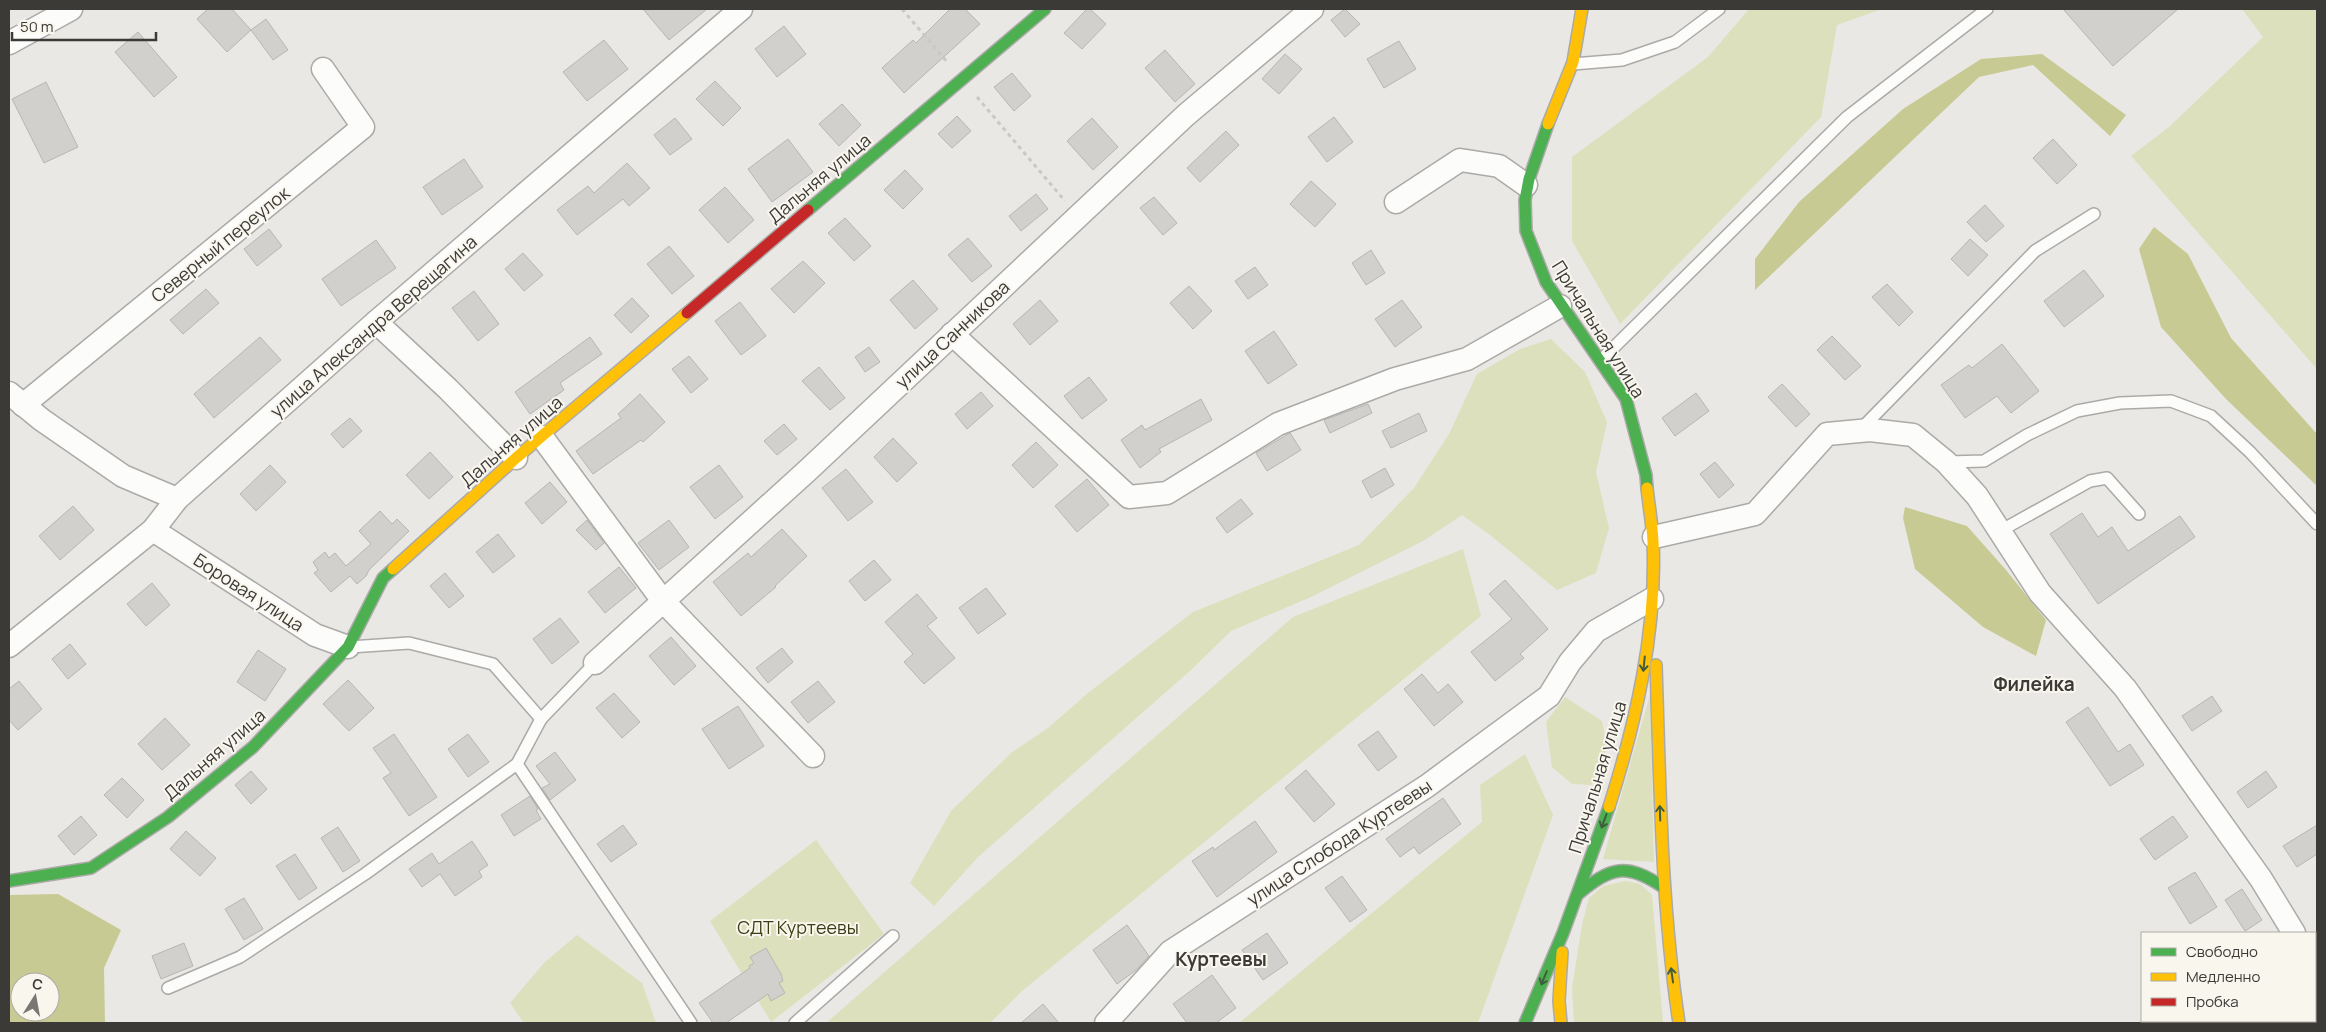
<svg xmlns="http://www.w3.org/2000/svg" width="2326" height="1032" font-family="Manrope,sans-serif">
<style>
.green{fill:#dde0bc}
.forest{fill:#c8ca93;fill-rule:evenodd}
.building{fill:#d1d0cd;stroke:#b7b6b3}
.lines{fill:none;stroke-linecap:round;stroke-linejoin:round}
.lane-casing{stroke:#abaaa8;stroke-width:14}
.street-casing{stroke:#abaaa8;stroke-width:25}
.fast-casing{stroke:#abaaa8;stroke-width:14}
.slow-casing{stroke:#abaaa8;stroke-width:14}
.jam-casing{stroke:#abaaa8;stroke-width:14}
.path{stroke:#c8c8c7;stroke-width:3;stroke-dasharray:4 4;stroke-linecap:butt}
.lane{stroke:#fcfcfb;stroke-width:11}
.street{stroke:#fcfcfb;stroke-width:22}
.fast{stroke:#4caf50;stroke-width:11}
.slow{stroke:#ffc107;stroke-width:11}
.jam{stroke:#c62828;stroke-width:11}
.oneway{stroke:#405d3e}
.labels{text-anchor:middle;dominant-baseline:central;stroke-width:4;stroke-linejoin:round;paint-order:stroke}
.street-label{font-size:18px;fill:#3b3a37;stroke:#f9f6ee}
.park-label{font-size:18px;fill:#3c3e15;stroke:#f9f6ee}
.neighbourhood-label{font-size:19px;font-weight:bold;fill:#3b3a37;stroke:#f9f6ee}
</style>
<rect width="100%" height="100%" fill="#e9e8e4"/>
<g class="green">
<polygon points="1749,9 1882,9 1837,25 1821,117 1620,324 1572,241 1572,157 1708,57"/>
<polygon points="2242,9 2317,9 2317,369 2131,156 2169,127 2263,37"/>
<polygon points="1551,339 1585,372 1607,422 1596,472 1609,528 1596,573 1557,590 1490,535 1462,515 1423,541 1311,597 1231,631 1191,670 978,857 934,906 910,883 951,811 1011,753 1048,728 1088,693 1193,612 1359,545 1414,488 1449,434 1477,374 1520,349"/>
<polygon points="1463,549 1481,616 1022,991 990,1023 826,1023 1293,617"/>
<polygon points="1650,695 1654,862 1603,859"/>
<polygon points="1565,697 1602,721 1607,748 1592,785 1572,784 1552,767 1546,722"/>
<polygon points="1525,754 1553,815 1478,1023 1239,1023 1482,822 1480,785"/>
<polygon points="816,840 884,934 771,1022 710,921"/>
<polygon points="1626,881 1640,884 1652,895 1663,1023 1574,1023 1572,988 1582,925 1589,898 1603,886"/>
<polygon points="577,935 642,983 656,1023 524,1023 510,1003 545,962"/>
</g>
<g class="forest">
<polygon points="2042,54 2126,115 2110,136 2033,65 1979,77 1755,290 1755,259 1799,202 1903,109 1981,59"/>
<polygon points="2154,227 2188,254 2231,338 2317,434 2317,486 2226,399 2161,327 2139,249"/>
<polygon points="1905,507 1967,526 2006,570 2046,620 2036,656 1983,627 1915,569 1903,518"/>
<path d="M 58,894 L 121,930 L 104,968 L 105,1023 L 9,1023 L 9,895 ZM 20,982 L 50,982 L 50,1012 L 20,1012 Z"/>
</g>
<g class="building">
<polygon points="208,9 232,9 251,30 227,52 197,19"/>
<polygon points="643,9 707,9 669,40"/>
<polygon points="950,9 965,9 980,24 904,93 882,68 913,40 916,43"/>
<polygon points="1087,9 1090,9 1106,24 1082,49 1064,33"/>
<polygon points="1345,9 1360,24 1345,37 1331,20"/>
<polygon points="2063,9 2178,9 2113,66"/>
<polygon points="266,19 288,50 273,60 251,30"/>
<polygon points="784,26 806,54 777,77 755,49"/>
<polygon points="138,32 177,77 154,97 115,52"/>
<polygon points="604,40 628,69 587,101 563,72"/>
<polygon points="1399,41 1416,69 1384,88 1367,59"/>
<polygon points="1165,50 1195,84 1175,102 1145,68"/>
<polygon points="1285,54 1302,69 1279,94 1262,79"/>
<polygon points="1012,73 1031,96 1014,111 994,87"/>
<polygon points="715,81 741,108 723,126 696,99"/>
<polygon points="46,82 78,147 44,163 12,99"/>
<polygon points="842,104 861,125 839,146 819,124"/>
<polygon points="957,116 971,131 952,148 938,134"/>
<polygon points="1334,117 1353,142 1327,162 1308,137"/>
<polygon points="675,118 692,139 670,155 654,135"/>
<polygon points="1092,118 1118,147 1093,170 1067,141"/>
<polygon points="1226,131 1239,145 1200,182 1187,168"/>
<polygon points="788,139 813,172 772,202 748,169"/>
<polygon points="2053,139 2077,165 2057,184 2033,158"/>
<polygon points="464,159 483,187 442,215 423,187"/>
<polygon points="627,163 650,188 629,206 623,199 577,235 557,210 588,186 594,193"/>
<polygon points="905,170 923,189 903,209 884,190"/>
<polygon points="1311,181 1336,204 1315,227 1290,204"/>
<polygon points="725,187 754,220 728,243 699,210"/>
<polygon points="1036,194 1048,209 1021,231 1009,216"/>
<polygon points="1154,197 1177,223 1163,235 1140,208"/>
<polygon points="1985,205 2004,226 1986,242 1967,222"/>
<polygon points="845,218 871,246 854,261 828,233"/>
<polygon points="269,229 282,246 257,266 244,249"/>
<polygon points="968,238 992,266 972,282 948,255"/>
<polygon points="1970,239 1988,255 1968,276 1951,259"/>
<polygon points="376,240 396,268 341,306 322,279"/>
<polygon points="669,246 694,276 672,294 647,264"/>
<polygon points="1371,250 1385,273 1366,285 1352,263"/>
<polygon points="523,253 543,275 524,291 505,269"/>
<polygon points="803,261 825,283 794,313 771,289"/>
<polygon points="1255,267 1268,285 1248,299 1235,281"/>
<polygon points="2084,270 2104,296 2064,327 2044,301"/>
<polygon points="913,280 938,309 915,329 890,300"/>
<polygon points="1887,284 1913,312 1899,326 1872,297"/>
<polygon points="1189,286 1212,311 1193,329 1170,303"/>
<polygon points="206,289 219,303 183,334 170,320"/>
<polygon points="474,291 499,324 478,341 452,308"/>
<polygon points="632,298 649,316 631,333 614,315"/>
<polygon points="1040,300 1058,321 1030,345 1013,324"/>
<polygon points="1402,300 1422,327 1395,347 1375,319"/>
<polygon points="740,302 766,336 741,355 715,321"/>
<polygon points="1274,331 1297,365 1268,384 1245,351"/>
<polygon points="1832,336 1861,366 1845,380 1817,350"/>
<polygon points="260,337 281,360 214,418 194,394"/>
<polygon points="590,337 602,354 560,383 564,390 530,414 515,392"/>
<polygon points="2002,344 2039,391 2011,413 1997,396 1965,418 1941,385 1969,365 1972,368"/>
<polygon points="869,347 880,362 865,372 855,357"/>
<polygon points="689,356 708,379 691,393 672,369"/>
<polygon points="819,367 845,398 830,410 802,381"/>
<polygon points="1089,377 1107,400 1082,419 1064,396"/>
<polygon points="1782,384 1810,414 1796,427 1768,397"/>
<polygon points="981,392 993,406 967,429 955,414"/>
<polygon points="1696,393 1709,411 1675,436 1662,418"/>
<polygon points="640,394 665,422 643,442 641,440 593,474 576,451 621,418 618,414"/>
<polygon points="1201,399 1212,420 1159,449 1161,452 1140,468 1121,440 1142,425 1145,430"/>
<polygon points="1368,404 1372,413 1330,433 1324,420"/>
<polygon points="1419,413 1427,431 1391,448 1382,431"/>
<polygon points="350,418 362,431 343,448 331,434"/>
<polygon points="784,424 797,439 777,455 764,441"/>
<polygon points="1290,433 1301,450 1267,471 1256,453"/>
<polygon points="893,438 917,463 897,482 874,457"/>
<polygon points="1036,442 1058,465 1033,488 1012,465"/>
<polygon points="430,452 453,477 429,499 406,475"/>
<polygon points="1715,462 1734,485 1719,498 1700,474"/>
<polygon points="270,465 286,482 256,511 240,494"/>
<polygon points="719,465 743,497 715,519 690,487"/>
<polygon points="1385,468 1394,485 1371,498 1362,481"/>
<polygon points="846,469 873,502 848,521 822,488"/>
<polygon points="1087,479 1109,505 1077,532 1055,506"/>
<polygon points="550,482 567,502 542,524 525,503"/>
<polygon points="1241,499 1253,514 1227,533 1216,518"/>
<polygon points="73,506 94,530 60,560 39,536"/>
<polygon points="380,511 392,524 397,519 409,531 369,570 366,576 357,584 350,576 331,592 314,573 318,570 313,562 325,552 329,558 335,553 346,566 371,544 359,531"/>
<polygon points="2082,513 2098,537 2112,527 2128,551 2180,516 2195,537 2098,604 2050,534"/>
<polygon points="587,520 604,543 596,550 576,530"/>
<polygon points="669,520 689,547 659,570 638,543"/>
<polygon points="782,529 807,556 775,586 776,587 741,616 713,582 748,553 751,557"/>
<polygon points="498,534 515,556 493,573 476,552"/>
<polygon points="874,560 891,580 865,601 849,581"/>
<polygon points="619,567 636,588 605,613 588,592"/>
<polygon points="445,573 464,596 449,608 430,586"/>
<polygon points="1505,580 1548,629 1520,654 1524,658 1495,681 1471,652 1512,619 1489,594"/>
<polygon points="152,583 170,605 146,626 127,604"/>
<polygon points="986,588 1006,614 978,634 959,608"/>
<polygon points="917,594 937,618 927,626 955,658 924,684 904,662 913,654 885,622"/>
<polygon points="560,618 579,642 552,664 533,639"/>
<polygon points="671,637 696,666 674,685 649,656"/>
<polygon points="70,644 86,664 68,679 52,659"/>
<polygon points="782,648 793,662 768,683 756,668"/>
<polygon points="258,650 286,669 265,701 237,682"/>
<polygon points="1422,674 1438,693 1448,684 1463,702 1434,726 1404,689"/>
<polygon points="348,680 374,708 349,731 323,704"/>
<polygon points="19,681 42,709 18,730 9,720 9,689"/>
<polygon points="818,681 835,702 808,723 791,702"/>
<polygon points="614,693 640,722 622,738 596,708"/>
<polygon points="2212,696 2222,711 2192,731 2182,716"/>
<polygon points="738,706 764,746 729,769 702,729"/>
<polygon points="2088,707 2118,752 2130,744 2144,765 2110,786 2066,722"/>
<polygon points="165,718 190,745 162,770 138,744"/>
<polygon points="1378,731 1397,757 1378,771 1358,745"/>
<polygon points="394,734 437,797 409,816 383,778 391,773 373,748"/>
<polygon points="468,734 489,762 468,777 448,749"/>
<polygon points="555,752 576,780 550,800 542,788 550,784 536,766"/>
<polygon points="1306,770 1335,804 1314,822 1285,788"/>
<polygon points="251,771 267,789 251,804 235,785"/>
<polygon points="2266,771 2277,787 2248,808 2237,792"/>
<polygon points="122,778 144,800 127,818 104,795"/>
<polygon points="530,796 538,809 536,810 541,819 514,836 501,815"/>
<polygon points="1443,798 1461,824 1419,854 1414,847 1400,857 1386,839"/>
<polygon points="81,816 97,835 74,855 58,836"/>
<polygon points="2173,816 2188,837 2155,860 2140,839"/>
<polygon points="1255,821 1277,852 1217,897 1192,861 1213,847 1214,850"/>
<polygon points="623,825 637,844 611,862 597,844"/>
<polygon points="2317,825 2317,854 2297,867 2283,846"/>
<polygon points="338,827 360,861 343,872 321,838"/>
<polygon points="186,831 216,858 200,876 170,849"/>
<polygon points="472,841 488,865 479,871 482,877 455,896 440,874 422,887 409,869 432,853 439,864"/>
<polygon points="295,854 317,888 299,900 276,866"/>
<polygon points="2195,872 2217,907 2190,924 2168,888"/>
<polygon points="1342,876 1367,910 1350,922 1325,888"/>
<polygon points="2242,889 2262,920 2245,931 2225,900"/>
<polygon points="244,898 263,929 244,940 225,909"/>
<polygon points="1127,925 1149,956 1136,970 1117,984 1093,950"/>
<polygon points="1267,933 1288,963 1263,980 1242,950"/>
<polygon points="184,943 193,966 161,979 152,956"/>
<polygon points="766,948 781,974 783,981 779,983 785,993 771,1001 768,994 726,1023 713,1023 699,1003 750,968 749,966 754,963 750,957"/>
<polygon points="1212,975 1236,1008 1216,1023 1187,1023 1173,1004"/>
<polygon points="1043,1004 1059,1023 1021,1023"/>
</g>
<g class="lines">
<defs>
<g id="lane">
<polyline points="1573,64 1622,60 1675,42 1719,9"/>
<polyline points="1601,360 1847,117 1987,9"/>
<polyline points="1861,429 2035,251 2094,214"/>
<polyline points="1948,462 1984,461 2027,435 2077,411 2120,403 2171,401 2211,416 2250,452 2317,524"/>
<polyline points="2000,531 2090,481 2107,478 2139,514"/>
<polyline points="350,647 409,643 493,664 541,719 595,663"/>
<polyline points="517,764 691,1023"/>
<polyline points="168,988 240,957 365,874 517,764 541,719"/>
<polyline points="795,1023 893,936"/>
</g>
<g id="street">
<polyline points="9,43 71,9"/>
<polyline points="1396,202 1460,160 1499,166 1526,185"/>
<polyline points="376,322 448,389 516,458"/>
<polyline points="952,334 1129,497 1167,493 1278,424 1395,379 1467,359 1560,306"/>
<polyline points="9,393 42,420 123,476 177,499"/>
<polyline points="23,405 363,127 323,69"/>
<polyline points="542,437 663,601 813,756"/>
<polyline points="153,530 315,635 348,647"/>
<polyline points="1654,537 1755,514 1827,434 1870,430 1913,435 1946,462 1977,496 2040,593 2125,688 2261,879 2294,933"/>
<polyline points="9,646 153,530 177,499 376,322 741,9"/>
<polyline points="595,663 807,471 1186,115 1312,9"/>
<polyline points="2315,966 2317,970"/>
<polyline points="1106,1023 1170,952 1427,786 1549,696 1570,662 1596,631 1652,599"/>
</g>
<g id="fast">
<polyline points="1548,124 1529,179 1525,200 1526,231 1546,282 1626,399 1646,475 1647,488"/>
<polyline points="808,210 1045,9"/>
<polyline points="9,881 91,868 168,817 253,747 348,647 383,578 393,569"/>
<path d="M 1578,894 C 1611,867 1626,862 1663,887"/>
<polyline points="1525,1023 1563,933 1609,807"/>
</g>
<g id="slow">
<polyline points="1548,124 1573,62 1582,9"/>
<polyline points="393,569 516,458 687,313"/>
<path d="M 1656,665 C 1660,786 1661,903 1679,1023"/>
<path d="M 1609,807 C 1636,722 1657,631 1653,541 C 1652,523 1649,506 1647,488"/>
<polyline points="1561,1023 1559,1001 1562,952"/>
</g>
<polyline id="jam" points="687,313 808,210"/>
</defs>
<use href="#lane" class="lane-casing"/>
<use href="#street" class="street-casing"/>
<use href="#fast" class="fast-casing"/>
<use href="#slow" class="slow-casing"/>
<use href="#jam" class="jam-casing"/>
<g class="path">
<polyline points="902,9 947,62"/>
<polyline points="977,97 1065,201"/>
</g>
<use href="#lane" class="lane"/>
<use href="#street" class="street"/>
<use href="#fast" class="fast"/>
<use href="#slow" class="slow"/>
<use href="#jam" class="jam"/>
</g>
<defs><path id="oneway-shaft" d="M-6 0H5M1.5-3L5.5 0L1.5 3" fill="none" stroke-width="1.6" stroke-linecap="round" stroke-linejoin="round" transform="scale(1.25)"/></defs>
<g class="oneway">
<use href="#oneway-shaft" transform="translate(1644 664) rotate(96)"/>
<use href="#oneway-shaft" transform="translate(1660 813) rotate(-92)"/>
<use href="#oneway-shaft" transform="translate(1604 821) rotate(110)"/>
<use href="#oneway-shaft" transform="translate(1672 975) rotate(-98)"/>
<use href="#oneway-shaft" transform="translate(1544 978) rotate(113)"/>
</g>
<g class="labels">
<g class="street-label">
<text transform="translate(819 178) rotate(-40)">Дальняя улица</text>
<text transform="translate(220 244) rotate(-39)">Северный переулок</text>
<text transform="translate(373 326) rotate(-41)">улица Александра Верещагина</text>
<text transform="translate(1599 329) rotate(58)">Причальная улица</text>
<text transform="translate(952 334) rotate(-43)">улица Санникова</text>
<text transform="translate(511 441) rotate(-41)">Дальняя улица</text>
<text transform="translate(249 592) rotate(33)">Боровая улица</text>
<text transform="translate(214 754) rotate(-41)">Дальняя улица</text>
<text transform="translate(1597 777) rotate(-73)">Причальная улица</text>
<text transform="translate(1339 842) rotate(-33)">улица Слобода Куртеевы</text>
</g>
<g class="park-label">
<text x="798" y="927">СДТ Куртеевы</text>
</g>
<g class="neighbourhood-label">
<text x="2034" y="684">Филейка</text>
<text x="1221" y="959">Куртеевы</text>
</g>
</g>
<rect width="2326" height="1032" fill="none" stroke="#3b3a37" stroke-width="20"/>
<rect x="2141" y="932" width="175" height="90" fill="#f9f6ee" stroke="#adaba5"/>
<rect x="2151" y="948" width="25" height="8" fill="#4caf50" stroke="#adaba5"/>
<text x="2186" y="957" font-size="15" fill="#3b3a37">Свободно</text>
<rect x="2151" y="973" width="25" height="8" fill="#ffc107" stroke="#adaba5"/>
<text x="2186" y="982" font-size="15" fill="#3b3a37">Медленно</text>
<rect x="2151" y="998" width="25" height="8" fill="#c62828" stroke="#adaba5"/>
<text x="2186" y="1007" font-size="15" fill="#3b3a37">Пробка</text>
<g transform="translate(35 997) rotate(11)"><circle r="24" fill="#f9f6ee" stroke="#adaba5"/>
<path d="M0-4L9 19L0 12L-9 19Z" fill="#787774"/>
<text y="-8" font-size="14" font-weight="bold" text-anchor="middle" fill="#3b3a37">С</text>
</g>
<path d="M12 32v8h144v-8" fill="none" stroke="#3b3a37" stroke-width="2.5"/>
<text x="20" y="32" font-size="15" fill="#3b3a37" stroke="#f9f6ee" stroke-width="4" paint-order="stroke">50 m</text>
</svg>
